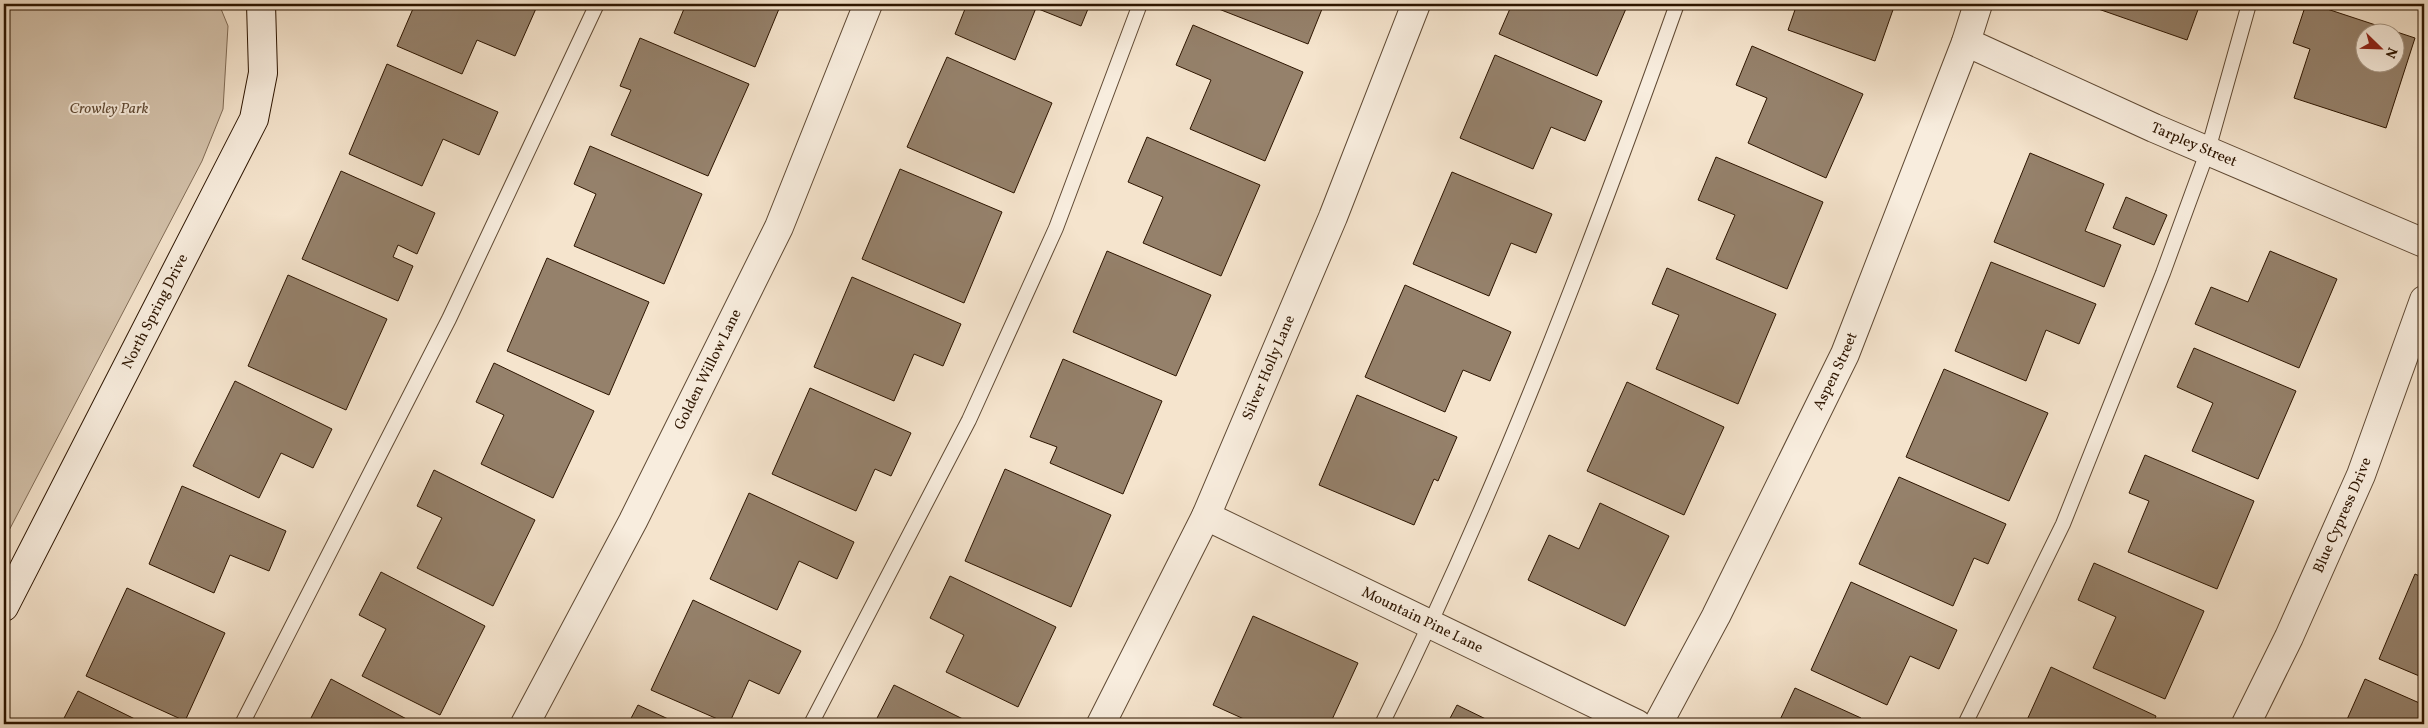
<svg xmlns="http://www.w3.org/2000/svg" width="2428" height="728" font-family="Vollkorn,serif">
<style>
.green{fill:#d3c1aa;stroke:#806b55}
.building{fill:#95816b;stroke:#2d1500;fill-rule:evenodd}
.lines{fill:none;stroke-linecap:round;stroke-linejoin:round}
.lane-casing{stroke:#5f4933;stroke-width:16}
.street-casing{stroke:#5f4933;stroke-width:30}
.secondary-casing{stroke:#2d1500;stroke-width:30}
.lane{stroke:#f8edde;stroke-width:14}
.street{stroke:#f8edde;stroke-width:28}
.secondary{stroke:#f8edde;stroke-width:28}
.labels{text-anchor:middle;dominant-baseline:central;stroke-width:4;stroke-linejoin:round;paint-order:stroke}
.park-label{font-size:15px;font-style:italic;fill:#5f4933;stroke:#f8edde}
.street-label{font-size:15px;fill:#2d1500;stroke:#f8edde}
</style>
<rect width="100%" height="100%" fill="#f5e4cd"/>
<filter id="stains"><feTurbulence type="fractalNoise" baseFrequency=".004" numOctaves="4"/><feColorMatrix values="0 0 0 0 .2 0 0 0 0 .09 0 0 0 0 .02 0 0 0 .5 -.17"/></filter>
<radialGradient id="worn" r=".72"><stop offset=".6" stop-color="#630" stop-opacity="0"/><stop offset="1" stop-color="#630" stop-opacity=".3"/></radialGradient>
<polygon class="green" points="4,4 219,4 228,26 223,109 202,161 4,540"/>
<g class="building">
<polygon points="415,4 538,4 515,56 477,40 462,74 397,46"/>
<polygon points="686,4 781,4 755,67 674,33"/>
<polygon points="967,4 1090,4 1081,26 1036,8 1015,60 955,34"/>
<polygon points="1206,4 1324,4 1308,44"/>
<polygon points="1512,4 1628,4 1597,76 1499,34"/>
<polygon points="1797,4 1895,4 1875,61 1788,30"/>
<polygon points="2084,4 2200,4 2187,40"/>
<path d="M 2306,4 L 2312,4 L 2415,38 L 2386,128 L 2294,98 L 2310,49 L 2293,43 ZM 2366,32 L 2396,32 L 2396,62 L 2366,62 Z"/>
<polygon points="1193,25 1303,72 1265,161 1190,129 1211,80 1176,65"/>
<polygon points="640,38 749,84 708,176 611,135 631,90 620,86"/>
<polygon points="1752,46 1863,94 1826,178 1748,143 1767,98 1736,85"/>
<polygon points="1495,55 1602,101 1585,141 1551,127 1533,169 1460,138"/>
<polygon points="947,57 1052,103 1014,193 907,147"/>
<polygon points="387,64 498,112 479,155 443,139 422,186 349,154"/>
<polygon points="1147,137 1260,185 1221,276 1143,243 1163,197 1128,182"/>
<polygon points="590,146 702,194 664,284 574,246 596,194 574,184"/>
<polygon points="2030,153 2104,184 2085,231 2121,245 2104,287 1994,242"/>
<polygon points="1716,157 1823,202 1787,289 1716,259 1735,215 1698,200"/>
<polygon points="900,169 1002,212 964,303 862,259"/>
<polygon points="341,171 435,213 417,254 398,245 393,257 413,266 398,301 302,259"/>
<polygon points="1452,172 1552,214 1536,253 1511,243 1489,296 1413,264"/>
<polygon points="2126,197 2167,215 2154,245 2113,228"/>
<polygon points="1107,251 1211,295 1176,376 1073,332"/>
<polygon points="2270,251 2337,279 2299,368 2195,324 2211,287 2248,302"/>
<polygon points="547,258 649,302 609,395 507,351"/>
<polygon points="1991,262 2096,304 2079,344 2046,330 2026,381 1955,351"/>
<polygon points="1667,268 1776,314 1738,404 1656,369 1679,315 1652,304"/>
<polygon points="288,275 387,319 346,410 248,366"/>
<polygon points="852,277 961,324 943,366 914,354 894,401 814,367"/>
<polygon points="1405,285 1511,332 1490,381 1463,370 1445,412 1365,377"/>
<polygon points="2194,348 2296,391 2258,479 2192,451 2213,403 2177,387"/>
<polygon points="1063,359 1162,401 1123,494 1050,463 1057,447 1030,437"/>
<polygon points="494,363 594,411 553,498 481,464 504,415 476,402"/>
<polygon points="1944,369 2048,413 2009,501 1906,457"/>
<polygon points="235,381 332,429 313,468 281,453 259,498 193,466"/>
<polygon points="1627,382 1724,427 1684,515 1587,471"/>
<polygon points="810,388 911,433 891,476 875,469 856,511 772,474"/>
<polygon points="1357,395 1457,437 1438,481 1434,479 1414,525 1319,485"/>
<polygon points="2145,455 2254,501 2217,589 2128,552 2149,501 2129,493"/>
<polygon points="1005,469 1111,515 1071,607 965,561"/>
<polygon points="434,470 535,520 493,606 417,568 442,518 417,506"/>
<polygon points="1899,477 2006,524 1988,564 1974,558 1953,606 1859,564"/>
<polygon points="182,486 286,531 269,571 230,555 214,593 149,564"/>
<polygon points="749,493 854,542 837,579 799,561 777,610 710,579"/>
<polygon points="1600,503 1669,536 1625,626 1528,580 1549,535 1579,549"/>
<polygon points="2094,563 2204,611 2165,699 2093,668 2116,617 2078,600"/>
<polygon points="381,572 485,626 440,715 362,676 386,629 359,615"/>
<polygon points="2415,574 2424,578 2424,678 2379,659"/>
<polygon points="950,576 1056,627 1018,707 946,672 964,635 930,618"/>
<polygon points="1851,582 1957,630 1939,669 1910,656 1887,705 1811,670"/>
<polygon points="127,588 225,633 185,721 86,676"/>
<polygon points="693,600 801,651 779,694 749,680 729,724 651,690"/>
<polygon points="1253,616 1358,663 1330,724 1255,724 1213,705"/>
<polygon points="2051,667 2156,716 2153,724 2037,724 2027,720"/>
<polygon points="331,679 416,724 322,724 311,718"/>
<polygon points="2365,679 2424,705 2424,724 2345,724"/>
<polygon points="894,685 973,724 874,724"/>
<polygon points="1795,688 1861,718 1859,724 1778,724"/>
<polygon points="78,691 145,724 61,724"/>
<polygon points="638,705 679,724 628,724"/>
<polygon points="1457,705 1496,724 1447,724"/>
</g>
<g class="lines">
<defs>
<g id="lane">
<polyline points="242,724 449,319 597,4"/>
<polyline points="811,724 969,420 1056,228 1140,4"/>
<path d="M 1382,724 C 1497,492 1590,248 1677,4"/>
<polyline points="1965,724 2063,524 2163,273 2208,150 2249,4"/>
</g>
<g id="street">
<path id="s1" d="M 1966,42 L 2154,128 L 2424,243"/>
<path id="s2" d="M 1206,516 L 1637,724"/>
<path id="s3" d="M 525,724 L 633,521 L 779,227 L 868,4"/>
<path id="s4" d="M 1101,724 L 1206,516 L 1333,217 L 1416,4"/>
<path id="s5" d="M 1658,724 L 1716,616 L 1845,354 L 1966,42 L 1978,4"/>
<path id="s6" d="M 2246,724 L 2289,637 L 2361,475 L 2424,300"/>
</g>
<g id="secondary">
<path id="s7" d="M 4,607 L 254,119 L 263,73 L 261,4"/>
</g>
</defs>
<use href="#lane" class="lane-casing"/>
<use href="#street" class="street-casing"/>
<use href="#secondary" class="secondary-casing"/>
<use href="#lane" class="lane"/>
<use href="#street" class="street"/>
<use href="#secondary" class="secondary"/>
</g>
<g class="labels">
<g class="park-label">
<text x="109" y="109">Crowley Park</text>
</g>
<g class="street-label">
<text stroke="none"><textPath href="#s1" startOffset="250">Tarpley Street</textPath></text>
<text stroke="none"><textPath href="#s7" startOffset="332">North Spring Drive</textPath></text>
<text stroke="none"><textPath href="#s4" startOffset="394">Silver Holly Lane</textPath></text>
<text stroke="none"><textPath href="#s3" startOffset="399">Golden Willow Lane</textPath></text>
<text stroke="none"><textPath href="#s5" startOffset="395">Aspen Street</textPath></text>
<text stroke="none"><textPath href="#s6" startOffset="230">Blue Cypress Drive</textPath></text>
<text stroke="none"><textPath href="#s2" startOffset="240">Mountain Pine Lane</textPath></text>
</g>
</g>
<rect width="2428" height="728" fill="none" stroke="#f5e4cd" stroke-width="20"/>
<rect x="5" y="5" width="2418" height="718" fill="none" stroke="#2d1500" stroke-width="2.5"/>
<rect x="10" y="10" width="2408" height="708" fill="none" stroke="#2d1500"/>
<g transform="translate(2380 48) rotate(113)"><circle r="24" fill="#f8edde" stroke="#a79785"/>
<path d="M0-4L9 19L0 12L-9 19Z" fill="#8f2418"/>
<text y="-8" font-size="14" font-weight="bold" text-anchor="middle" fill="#2d1500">N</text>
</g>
<rect width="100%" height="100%" filter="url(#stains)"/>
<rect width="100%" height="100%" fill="url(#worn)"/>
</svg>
